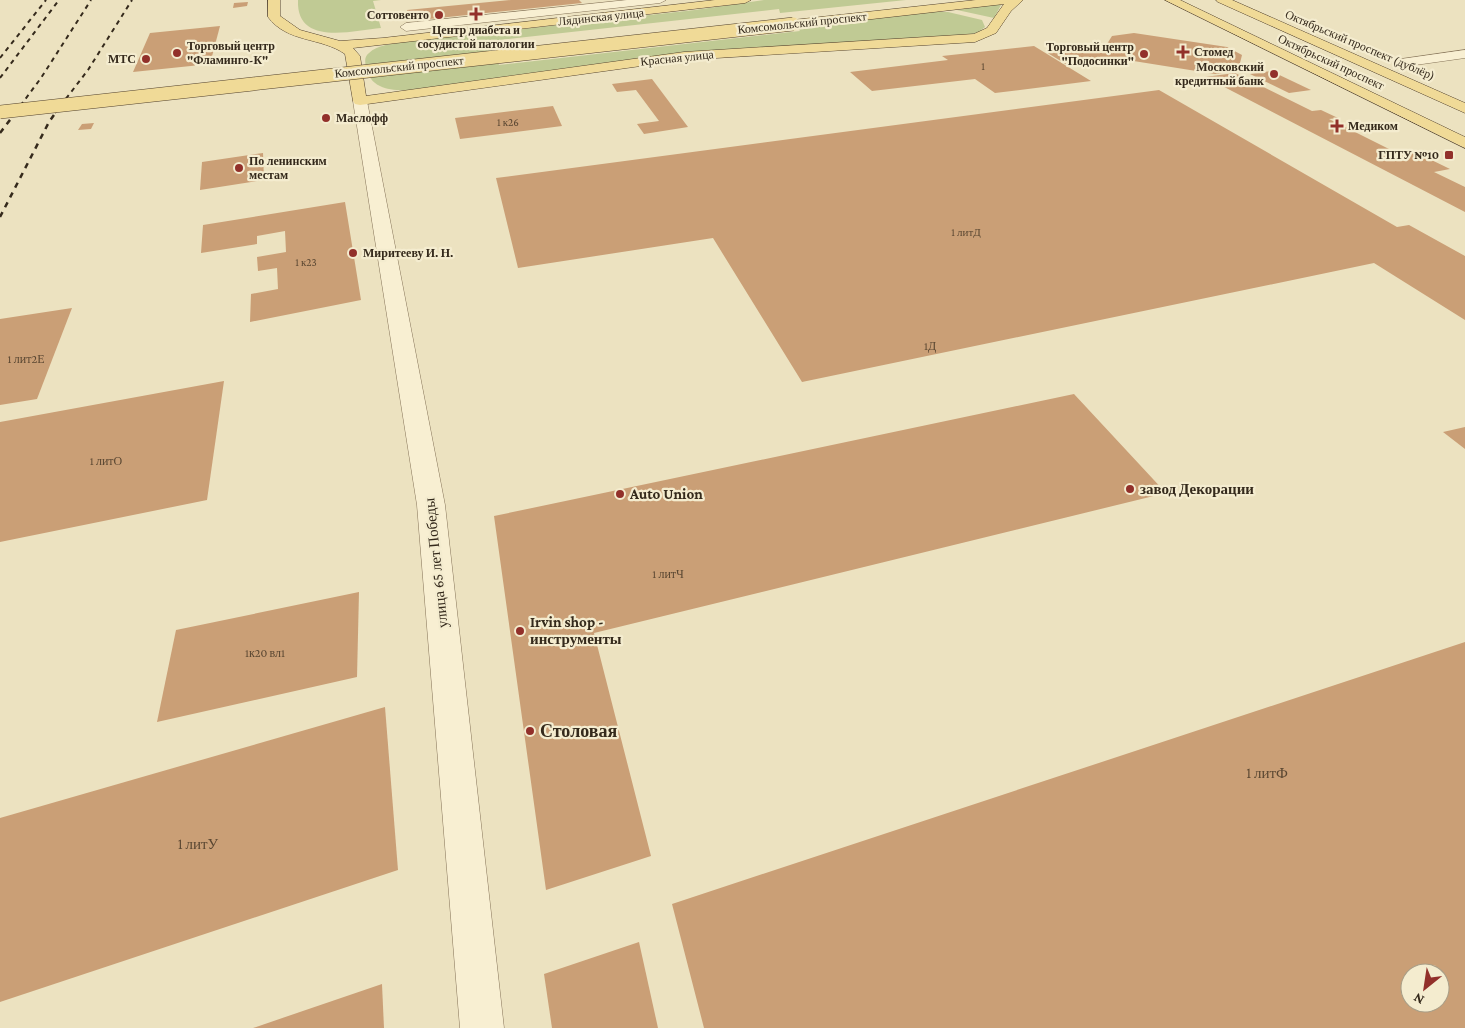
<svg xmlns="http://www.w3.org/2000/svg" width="1465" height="1028" font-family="'Crimson Pro',serif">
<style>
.green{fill:#c0ca94}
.building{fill:#ca9f76;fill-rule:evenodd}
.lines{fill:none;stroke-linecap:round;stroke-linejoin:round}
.minor-casing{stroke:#857358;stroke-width:1}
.major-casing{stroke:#52412d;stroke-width:1}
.minor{fill:#f8efd2;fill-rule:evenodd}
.major{fill:#f0da97;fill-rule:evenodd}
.rail-far1{stroke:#352a1c;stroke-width:2;stroke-dasharray:4.5 4.5;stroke-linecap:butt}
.rail{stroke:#352a1c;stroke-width:2.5;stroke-dasharray:5.5 5.5;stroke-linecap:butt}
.major-bridge-casing{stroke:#52412d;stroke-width:14;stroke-linecap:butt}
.major-bridge{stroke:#f0da97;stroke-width:13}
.poi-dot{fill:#92302a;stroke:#f4eccf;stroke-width:2}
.labels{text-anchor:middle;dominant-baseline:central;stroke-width:4.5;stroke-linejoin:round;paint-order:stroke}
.far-number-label{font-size:11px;fill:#5a4732}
.far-poi-label{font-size:12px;font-weight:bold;fill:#352a1c;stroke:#f4eccf;text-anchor:start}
.far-street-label{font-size:12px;fill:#352a1c;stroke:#f4eccf}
.number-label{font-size:12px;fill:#5a4732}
.poi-label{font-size:15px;font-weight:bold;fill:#352a1c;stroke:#f4eccf;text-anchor:start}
.street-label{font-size:15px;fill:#352a1c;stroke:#f4eccf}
.near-number-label{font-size:15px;fill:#5a4732}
.near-poi-label{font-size:18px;font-weight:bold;fill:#352a1c;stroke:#f4eccf;text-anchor:start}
</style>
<rect width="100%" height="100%" fill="#ece2c0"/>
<g class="green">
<path d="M 298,0 L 381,0 L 373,1 L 381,28 C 351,31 296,46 298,0 Z"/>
<path d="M 764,0 L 906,0 L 780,13 L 779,9 L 489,41 L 499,65 L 800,31 L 797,27 L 923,12 L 948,12 L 982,20 L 985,27 L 979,32 L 969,35 L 681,53 L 410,90 C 391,91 370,89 366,67 C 365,62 364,57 369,53 C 377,45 392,44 403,42 L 695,10 Z"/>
<polygon points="998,4 1001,5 994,18 957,10"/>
</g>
<g class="building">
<polygon points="511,0 579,0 582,3 410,21 407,10"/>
<polygon points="248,2 247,6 233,8 234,3"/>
<polygon points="220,26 210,64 133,72 150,33"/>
<polygon points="1134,33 1227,47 1242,55 1238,71 1215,74 1121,59 1069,66 1046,52 1107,44 1112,36"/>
<polygon points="1034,46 1091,81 995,93 975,79 872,91 850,72 948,60 942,56"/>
<polygon points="1271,71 1311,90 1289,93 1250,74"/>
<polygon points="1235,73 1312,111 1321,110 1338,118 1329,119 1395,152 1409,149 1450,169 1434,172 1465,187 1465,212 1205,77"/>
<polygon points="652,79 688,127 644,134 637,124 659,121 636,90 617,92 612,84"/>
<polygon points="1159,90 1397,227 1409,225 1465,256 1465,320 1374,263 802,382 713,238 518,268 496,178"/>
<polygon points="553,106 562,126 460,139 455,118"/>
<polygon points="94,123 91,129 78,130 82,124"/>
<polygon points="263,153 264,180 200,190 202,162"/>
<polygon points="345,202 361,300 250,322 251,294 278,289 277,268 258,271 257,257 286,252 285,231 257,236 257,244 201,253 203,225"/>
<polygon points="72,308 37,399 0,405 0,319"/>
<polygon points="224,381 207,500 0,542 0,422"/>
<polygon points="1074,394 1166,493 594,633 651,856 546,890 494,516"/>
<polygon points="1465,427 1465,449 1443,432"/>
<polygon points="359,592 357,677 157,722 176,630"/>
<path d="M 1465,642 L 1465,1028 L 704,1028 L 672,904 ZM 1410,973 L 1440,973 L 1440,1003 L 1410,1003 Z"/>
<polygon points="385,707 398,870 0,1002 0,818"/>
<polygon points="639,942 658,1028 552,1028 544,974"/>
<polygon points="382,984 384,1028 253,1028"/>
</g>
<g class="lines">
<defs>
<g id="minor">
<polygon points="627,0 666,0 660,3 406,31 400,27 406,23"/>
<polygon points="1465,50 1465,58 1401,67 1394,63 1401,59"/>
<polygon points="360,97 365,98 367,101 445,505 504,1028 460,1028 417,505 353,101 355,98"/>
</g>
<g id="major">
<path d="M 268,0 L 280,0 L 280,16 L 300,30 L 340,41 L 383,38 L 715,0 L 751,0 L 745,3 L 353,48 L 360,56 L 366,96 L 684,52 L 974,34 L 987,28 L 1004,4 L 793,28 L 787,24 L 793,20 L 976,0 L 1023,0 L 1011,11 L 996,33 L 975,42 L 684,60 L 360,105 L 355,104 L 353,101 L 345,54 C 321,37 287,43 268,17 Z"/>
<polygon points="1165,0 1180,0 1465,137 1465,148"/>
<polygon points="1216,0 1232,0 1465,103 1465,113 1218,2"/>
</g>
</defs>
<use href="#minor" class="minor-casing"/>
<use href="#major" class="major-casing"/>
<use href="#minor" class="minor"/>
<use href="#major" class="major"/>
<g class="rail-far1">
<polyline points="0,58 46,0"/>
<polyline points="0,78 59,0"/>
<polyline points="15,113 41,78 91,0"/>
<polyline points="55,113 88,70 132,0"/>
</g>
<g class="rail">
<polyline points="0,133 16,112"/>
<polyline points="0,217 49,122 56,112"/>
</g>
<defs>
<polyline id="major-bridge" points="0,112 793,24"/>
</defs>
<use href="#major-bridge" class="major-bridge-casing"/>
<use href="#major-bridge" class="major-bridge"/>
</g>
<g class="poi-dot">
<path d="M473.5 6.5h5v5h5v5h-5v5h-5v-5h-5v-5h5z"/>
<circle cx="439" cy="15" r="5"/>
<path d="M1180.5 44.5h5v5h5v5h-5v5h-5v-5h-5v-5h5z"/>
<circle cx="177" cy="53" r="5"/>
<circle cx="1144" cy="54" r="5"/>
<circle cx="146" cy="59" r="5"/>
<circle cx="1274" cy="74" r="5"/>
<circle cx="326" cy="118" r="5"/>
<path d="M1334.5 118.5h5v5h5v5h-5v5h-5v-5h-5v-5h5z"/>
<rect x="1444" y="150" width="10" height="10" rx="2.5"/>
<circle cx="239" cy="168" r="5"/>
<circle cx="353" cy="253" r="5"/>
<circle cx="1130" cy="489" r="5"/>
<circle cx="620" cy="494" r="5"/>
<circle cx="520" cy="631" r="5"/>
<circle cx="530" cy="731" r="5"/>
</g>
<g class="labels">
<g class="far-number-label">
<text x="983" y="66">1</text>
<text x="508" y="122">1 к26</text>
<text x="966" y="232">1 литД</text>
<text x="306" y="262">1 к23</text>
</g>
<g class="far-poi-label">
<text x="429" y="15" text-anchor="end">Соттовенто</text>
<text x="476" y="30" text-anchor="middle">Центр диабета и<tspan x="476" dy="14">сосудистой патологии</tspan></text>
<text x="187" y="46">Торговый центр<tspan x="187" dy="14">"Фламинго-К"</tspan></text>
<text x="1134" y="47" text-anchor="end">Торговый центр<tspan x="1134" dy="14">"Подосинки"</tspan></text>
<text x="1194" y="52">Стомед</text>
<text x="136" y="59" text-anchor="end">МТС</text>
<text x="1264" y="67" text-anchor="end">Московский<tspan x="1264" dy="14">кредитный банк</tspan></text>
<text x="336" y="118">Маслофф</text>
<text x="1348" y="126">Медиком</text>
<text x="1439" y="155" text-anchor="end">ГПТУ №10</text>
<text x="249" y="161">По ленинским<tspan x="249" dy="14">местам</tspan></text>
<text x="363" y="253">Миритееву И. Н.</text>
</g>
<g class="far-street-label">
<text transform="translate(601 17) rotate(-6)">Лядинская улица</text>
<text transform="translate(802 23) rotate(-6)">Комсомольский проспект</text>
<text transform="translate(1360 45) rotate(23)">Октябрьский проспект (дублёр)</text>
<text transform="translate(677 58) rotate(-6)">Красная улица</text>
<text transform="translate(1331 62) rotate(25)">Октябрьский проспект</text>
<text transform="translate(399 67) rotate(-6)">Комсомольский проспект</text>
</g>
<g class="number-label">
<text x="930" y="346">1Д</text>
<text x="26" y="359">1 лит2Е</text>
<text x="106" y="461">1 литО</text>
<text x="668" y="574">1 литЧ</text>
<text x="265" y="653">1к20 вл1</text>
</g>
<g class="poi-label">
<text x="1140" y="489">завод Декорации</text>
<text x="630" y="494">Auto Union</text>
<text x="530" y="622">Irvin shop -<tspan x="530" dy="17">инструменты</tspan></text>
</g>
<g class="street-label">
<text transform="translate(436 563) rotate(-96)">улица 65 лет Победы</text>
</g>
<g class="near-number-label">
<text x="1267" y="773">1 литФ</text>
<text x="198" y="844">1 литУ</text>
</g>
<g class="near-poi-label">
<text x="540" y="731">Столовая</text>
</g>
</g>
<g transform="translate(1425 988) rotate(210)"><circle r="24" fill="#f4eccf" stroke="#a89e87"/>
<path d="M0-4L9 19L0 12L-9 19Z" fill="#92302a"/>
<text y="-8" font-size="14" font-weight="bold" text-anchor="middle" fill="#352a1c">N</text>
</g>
</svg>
